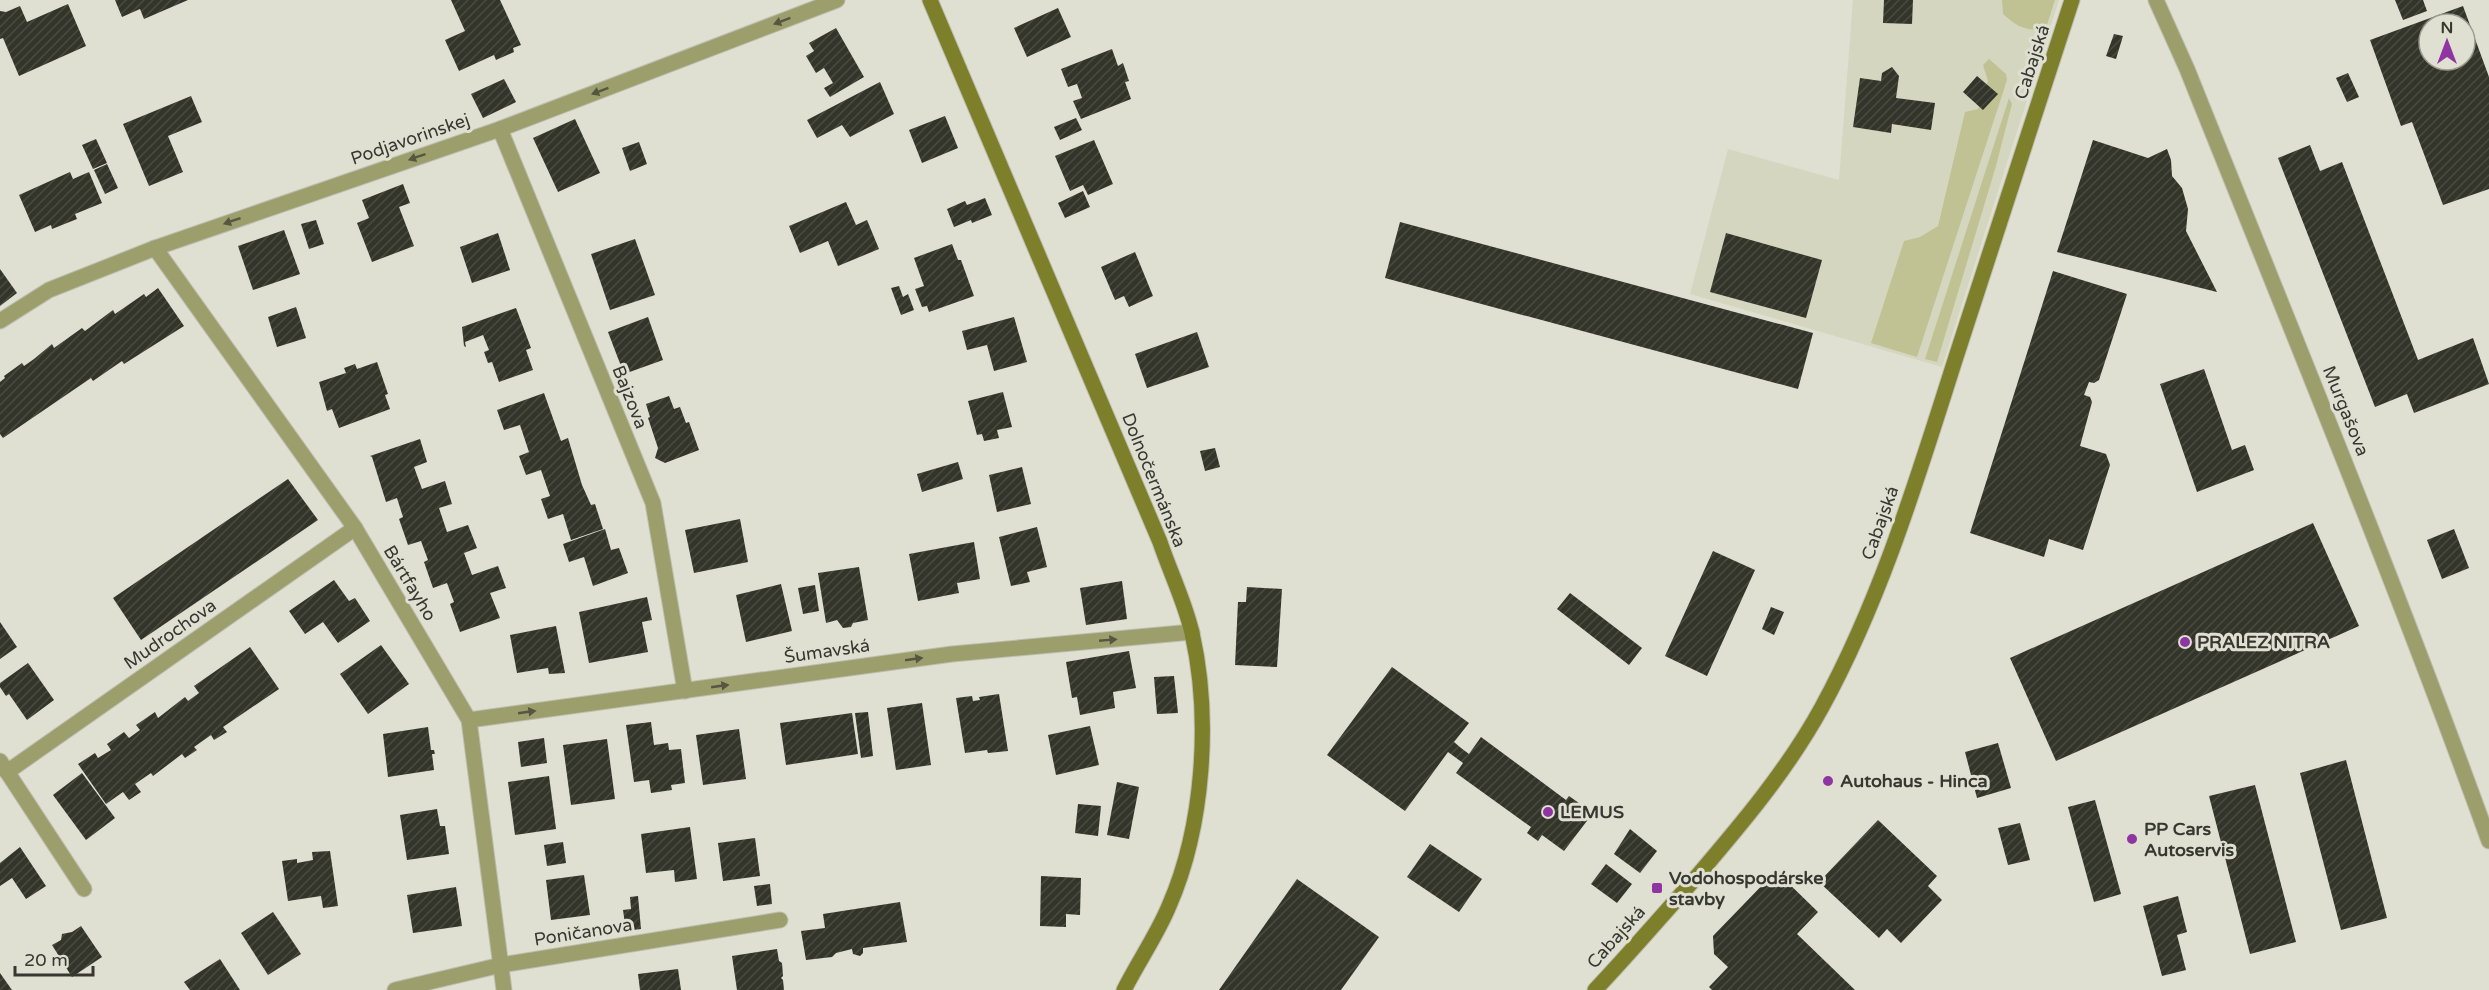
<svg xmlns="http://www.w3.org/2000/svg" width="2489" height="990" font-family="'Varela Round',sans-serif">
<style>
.built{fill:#d5d6c0}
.green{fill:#c0c294}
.building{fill:url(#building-hatch);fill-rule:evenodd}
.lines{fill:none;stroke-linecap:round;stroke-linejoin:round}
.street-casing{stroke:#bdbeb1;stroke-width:17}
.secondary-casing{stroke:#bdbeb1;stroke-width:17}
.street{stroke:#9c9f6c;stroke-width:15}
.secondary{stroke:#7d7f2b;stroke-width:15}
.oneway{fill:#555743}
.poi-dot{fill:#8f35a1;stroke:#dfe0d1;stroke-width:2}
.labels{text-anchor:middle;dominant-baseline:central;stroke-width:6;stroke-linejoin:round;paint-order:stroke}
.street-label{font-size:18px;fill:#373832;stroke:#dfe0d1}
.poi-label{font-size:18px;font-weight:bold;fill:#373832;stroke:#dfe0d1;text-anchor:start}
</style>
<defs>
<pattern id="building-hatch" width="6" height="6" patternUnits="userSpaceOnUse" patternTransform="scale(1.5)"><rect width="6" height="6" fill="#34352a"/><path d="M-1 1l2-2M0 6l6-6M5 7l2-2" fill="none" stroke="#494a41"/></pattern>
</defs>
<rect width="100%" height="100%" fill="#dfe0d1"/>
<polygon class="built" points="1853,0 2059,0 1942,367 1690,294 1728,149 1839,180"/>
<g class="green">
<path d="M 2002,0 L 2055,0 L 2046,28 C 2028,33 2016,26 2003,14 Z"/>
<polygon points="1989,59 2006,74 2007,80 1917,357 1871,343 1904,241 1920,237 1938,226 1965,112 1978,109 1988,81 1983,65"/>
<polygon points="2009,98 2012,104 1996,166 1937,362 1925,359"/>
</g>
<g class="building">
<polygon points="115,0 188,0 144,19 140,9 122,17"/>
<polygon points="451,0 500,0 521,45 513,48 514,52 496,60 494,55 459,71 445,40 465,31"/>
<polygon points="1884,0 1913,0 1912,24 1883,23"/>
<polygon points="2395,0 2423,0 2427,11 2403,20"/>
<polygon points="68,4 86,46 19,76 3,38 0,39 0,11 6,12 20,6 27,22"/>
<path d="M 2463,6 L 2489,77 L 2489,189 L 2443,205 L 2412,122 L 2401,126 L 2370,40 ZM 2429,24 L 2465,24 L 2465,60 L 2429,60 Z"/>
<polygon points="1058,8 1071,37 1027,57 1014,28"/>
<polygon points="836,28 864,77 830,97 824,88 833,83 824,68 816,73 806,56 814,51 809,43"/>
<polygon points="2114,34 2123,36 2116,59 2106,56"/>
<polygon points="1112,49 1118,66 1123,63 1129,81 1125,82 1131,99 1081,119 1073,101 1082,98 1077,84 1068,87 1061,69"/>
<polygon points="1892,67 1899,76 1896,98 1935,103 1931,130 1892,124 1891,133 1853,127 1860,78 1881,81 1882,73"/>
<polygon points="2348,73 2359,97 2347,102 2336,78"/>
<polygon points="1977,76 1998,94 1983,110 1963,92"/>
<polygon points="504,79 516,102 483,118 471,94"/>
<polygon points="880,82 894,114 850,137 842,125 817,138 807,120"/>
<polygon points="191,96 202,122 168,136 183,172 149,186 123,124"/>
<polygon points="945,116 958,148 922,163 909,130"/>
<polygon points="1076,118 1082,130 1060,140 1054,127"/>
<polygon points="575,119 600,173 558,192 533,138"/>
<polygon points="96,139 107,163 93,169 82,145"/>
<polygon points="1094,140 1113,184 1088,195 1083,185 1070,191 1055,156"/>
<polygon points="2093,140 2148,158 2167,149 2171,160 2172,176 2182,188 2188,209 2186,231 2217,292 2057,252"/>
<polygon points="639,142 647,164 630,171 622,148"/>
<polygon points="2310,145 2320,171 2342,162 2418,360 2473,338 2489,384 2414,413 2407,394 2375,407 2278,158"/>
<polygon points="107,164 118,188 105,194 94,170"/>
<polygon points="70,172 73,179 89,172 102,203 75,214 77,219 52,229 51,225 35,232 19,195"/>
<polygon points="403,184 410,203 399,207 414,246 372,262 357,223 369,218 362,200"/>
<polygon points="1083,191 1090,207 1065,218 1058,203"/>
<polygon points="985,198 992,215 972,223 971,220 954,227 947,209 965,201 967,205"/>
<polygon points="846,202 856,225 867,220 879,249 838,266 828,241 800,253 789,226"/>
<polygon points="316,220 324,244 309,249 301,224"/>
<polygon points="1400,222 1813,333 1798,389 1385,278"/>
<polygon points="284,230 300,274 253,290 238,246"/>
<polygon points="498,233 510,270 472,283 460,247"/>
<polygon points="1726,233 1822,260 1806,318 1710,292"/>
<polygon points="635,239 655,295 610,310 591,254"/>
<polygon points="952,244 958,260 961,260 974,296 929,312 927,306 922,307 915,289 924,286 914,258"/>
<polygon points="1135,252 1153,296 1129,307 1124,296 1115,300 1101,267"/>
<polygon points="0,269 17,293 0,306"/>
<polygon points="2053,271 2127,294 2099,380 2094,383 2089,382 2084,395 2090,397 2092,402 2080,446 2106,454 2110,465 2083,550 2049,539 2044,557 1970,533"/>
<polygon points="899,286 903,297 908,294 914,310 901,315 891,288"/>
<polygon points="158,288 184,326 124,364 122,361 93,381 91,378 3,438 0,434 0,382 5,378 4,376 22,363 24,366 34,359 52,344 54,348 82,328 85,331 113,310 115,314 144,294 146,297"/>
<polygon points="296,307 306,338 277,347 268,317"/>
<polygon points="516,308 531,348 526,350 533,370 499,382 492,362 488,363 484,352 489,350 483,335 465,342 466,347 464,346 462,327"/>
<polygon points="648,317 663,360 624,374 608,332"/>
<polygon points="1014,317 1027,362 994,371 987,345 967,350 962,331"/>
<polygon points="1197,332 1209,367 1147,388 1135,354"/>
<polygon points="377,362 388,394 385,395 390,409 339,428 332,409 327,411 319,382 346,373 344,368 355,364 357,369"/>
<polygon points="2204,369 2232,450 2245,445 2254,470 2197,492 2160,384"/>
<polygon points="1003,392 1012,427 997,430 999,438 984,441 982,434 977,435 968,401"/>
<polygon points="544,393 561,441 568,438 582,485 591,505 595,504 603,529 571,540 563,514 548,519 541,499 550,496 541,470 526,475 519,456 529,452 520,425 504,430 497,410"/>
<polygon points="669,396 674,409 680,407 686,423 689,422 699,450 665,463 655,458 658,448 648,418 650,417 646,404"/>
<polygon points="420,439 427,462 414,467 422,489 445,481 452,504 439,508 447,532 468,525 477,548 464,553 472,575 498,566 506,588 490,593 500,618 460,632 450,604 454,602 447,583 433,588 424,562 428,560 421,541 408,545 399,519 403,517 397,498 386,502 372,457 370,456"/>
<polygon points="1215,448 1220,467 1205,471 1200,451"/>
<polygon points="958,462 963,479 922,492 917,474"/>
<polygon points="1022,467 1031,504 997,512 989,475"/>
<polygon points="288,479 318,520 141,640 113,598"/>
<polygon points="740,519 748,562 694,573 685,530"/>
<polygon points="2313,523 2359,626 2056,761 2010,658"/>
<polygon points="1037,527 1047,567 1027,572 1030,582 1011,586 999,537"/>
<polygon points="605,529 611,550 619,548 628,573 593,586 584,557 569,562 563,544"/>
<polygon points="2454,529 2469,568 2442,579 2427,540"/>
<polygon points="974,542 980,579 957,583 959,593 918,601 909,554"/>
<polygon points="1713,551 1755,570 1707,676 1665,656"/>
<polygon points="859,567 868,620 853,623 851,627 843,628 837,620 826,623 818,573"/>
<polygon points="334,580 349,601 355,598 370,621 338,643 323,622 305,634 289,611"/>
<polygon points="1122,581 1127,619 1086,625 1080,588"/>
<polygon points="781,584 792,631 746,642 736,595"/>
<polygon points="815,585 819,611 803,614 798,588"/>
<polygon points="1247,587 1282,589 1277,667 1235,665 1238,602 1246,602"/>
<polygon points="1570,593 1642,648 1629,665 1557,609"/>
<polygon points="647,597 652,620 642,622 648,652 589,663 579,612"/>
<polygon points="1771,607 1784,612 1774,635 1762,629"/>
<polygon points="0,622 17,647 0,659"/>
<polygon points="556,626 565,673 549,674 548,668 517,673 510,635"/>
<polygon points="381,645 409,684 368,714 340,674"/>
<polygon points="250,647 279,689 223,727 227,732 214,740 211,735 194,747 197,750 185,758 182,754 153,776 151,773 135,784 141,792 129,800 123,792 106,804 78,764 95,753 98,758 111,750 107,744 124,732 129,738 140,730 136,725 155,712 158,718 185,697 188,701 199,693 194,686"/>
<polygon points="1129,651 1136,688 1113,692 1115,708 1080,715 1077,697 1072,698 1066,662"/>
<polygon points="28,663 54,700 27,720 9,694 6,696 0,687 0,683"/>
<polygon points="1392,667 1469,723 1454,742 1461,748 1469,754 1481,737 1566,800 1569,796 1593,813 1564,851 1542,835 1538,841 1527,833 1531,827 1456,773 1463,763 1448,752 1405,811 1327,755"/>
<polygon points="1174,676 1178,713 1157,714 1154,677"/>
<polygon points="999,694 1008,751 988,753 987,750 965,753 956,698 972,696 973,701 980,700 979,697"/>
<polygon points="922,703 931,765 896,770 887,708"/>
<polygon points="868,712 873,756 861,758 855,713"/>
<polygon points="852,713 858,754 786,765 780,723"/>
<polygon points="651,722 654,745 668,743 669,750 681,749 685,783 671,785 672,790 651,793 649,780 634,782 626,725"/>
<polygon points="1090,726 1099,765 1056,775 1048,735"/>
<polygon points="428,727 431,750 434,750 435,754 432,754 434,770 388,777 383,734"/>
<polygon points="739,729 746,779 703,785 696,735"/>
<polygon points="544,738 547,763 521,767 518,742"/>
<polygon points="607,739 615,799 571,805 563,745"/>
<polygon points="1998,743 2011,788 1977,798 1965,752"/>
<polygon points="2346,760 2387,918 2341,930 2300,773"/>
<polygon points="82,773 115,818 86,840 53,795"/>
<polygon points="549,776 556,829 515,835 508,782"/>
<polygon points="1117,782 1139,787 1129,839 1107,835"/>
<polygon points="2255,785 2296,942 2250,954 2209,796"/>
<polygon points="2095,800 2121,894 2094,902 2068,807"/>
<polygon points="1078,804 1101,806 1098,836 1075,833"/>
<polygon points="437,809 440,826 445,826 449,854 407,860 400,815"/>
<polygon points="1878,820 1937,876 1928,886 1942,900 1901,943 1887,929 1879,938 1819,882"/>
<polygon points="2020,823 2030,860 2008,865 1998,828"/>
<polygon points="690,827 697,879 675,882 674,870 646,873 641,834"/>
<polygon points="1630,829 1657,851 1640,873 1614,854"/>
<polygon points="755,838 760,876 723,881 718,843"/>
<polygon points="563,842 566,863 547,866 544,845"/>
<polygon points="1430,844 1482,879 1459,912 1407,877"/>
<polygon points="20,847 46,886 26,899 12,878 0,886 0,863"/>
<polygon points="330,851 338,906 323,908 321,896 288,901 282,861 297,859 297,863 313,860 312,852"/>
<polygon points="1606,864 1632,884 1617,903 1591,884"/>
<polygon points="1773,874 1779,874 1818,912 1797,934 1855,990 1712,990 1709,987 1728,967 1714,954 1713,936"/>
<polygon points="584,875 590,915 551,920 546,880"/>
<polygon points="1041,876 1081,878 1080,915 1066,914 1066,927 1040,926"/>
<polygon points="1297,879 1379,937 1341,990 1219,990"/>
<polygon points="770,884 772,904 757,906 754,886"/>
<polygon points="456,887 462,926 413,933 407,895"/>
<polygon points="638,896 641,929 626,931 623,910 631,909 630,897"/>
<polygon points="2178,896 2187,932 2177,935 2186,970 2162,976 2143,906"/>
<polygon points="900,902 907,942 863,948 863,953 860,956 853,954 852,949 836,953 832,957 806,960 801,931 825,928 823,914"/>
<polygon points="273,912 301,954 268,975 241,933"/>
<polygon points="81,926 102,957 72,977 52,945 61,940 62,934 72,932"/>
<polygon points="777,949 779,961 782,963 783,976 781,978 783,980 784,990 737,990 732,956"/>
<polygon points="220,959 240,990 190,990 184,982"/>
<polygon points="678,969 681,990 640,990 638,974"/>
<polygon points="0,973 12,990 0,990"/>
</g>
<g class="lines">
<defs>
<g id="street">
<path d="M 2156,0 L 2187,69 C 2290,326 2395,581 2489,841"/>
<polyline points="500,129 653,503 685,691"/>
<polyline points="155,248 355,528 469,720 504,990"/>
<polyline points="0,321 49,290 155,248 500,129 837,0"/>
<polyline points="469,720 952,654 1192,632"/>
<polyline points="0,761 84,889"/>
<polyline points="7,772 355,528"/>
<polyline points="395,990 501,965 780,920"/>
</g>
<g id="secondary">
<path d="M 930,0 L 1160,542 C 1170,572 1185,602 1192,633 C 1211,717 1204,826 1169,906 C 1157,935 1138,962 1124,990"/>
<path d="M 1595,990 C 1628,955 1660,918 1692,882 C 1739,827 1787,771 1822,707 C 1882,597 1918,476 1956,357 C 1994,238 2034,119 2072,0"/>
</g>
</defs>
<use href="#street" class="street-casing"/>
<use href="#secondary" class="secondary-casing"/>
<use href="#street" class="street"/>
<use href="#secondary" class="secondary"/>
</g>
<defs><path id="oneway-solid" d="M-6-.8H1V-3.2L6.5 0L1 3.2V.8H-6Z" transform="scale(1.5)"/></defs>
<g class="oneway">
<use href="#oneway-solid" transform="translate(782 21) rotate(159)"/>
<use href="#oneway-solid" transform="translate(600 91) rotate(159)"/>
<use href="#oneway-solid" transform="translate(417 157) rotate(161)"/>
<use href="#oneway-solid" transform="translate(232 221) rotate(161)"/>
<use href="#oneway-solid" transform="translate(1108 640) rotate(-5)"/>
<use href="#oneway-solid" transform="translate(914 659) rotate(-8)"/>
<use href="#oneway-solid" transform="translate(720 686) rotate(-8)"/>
<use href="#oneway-solid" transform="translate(527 712) rotate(-8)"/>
</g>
<g class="poi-dot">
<circle cx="2185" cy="642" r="6"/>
<circle cx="1828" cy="781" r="6"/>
<circle cx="1548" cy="812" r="6"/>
<circle cx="2132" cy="839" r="6"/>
<rect x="1651" y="882" width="12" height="12" rx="3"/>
</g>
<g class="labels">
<g class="street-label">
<text transform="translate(2032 62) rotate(-72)">Cabajská</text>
<text transform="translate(410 139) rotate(-19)">Podjavorinskej</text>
<text transform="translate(630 397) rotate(68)">Bajzova</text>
<text transform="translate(2346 411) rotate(68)">Murgašova</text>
<text transform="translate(1154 480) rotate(68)">Dolnočermánska</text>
<text transform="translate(1880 523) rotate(-70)">Cabajská</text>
<text transform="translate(410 583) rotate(59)">Bártfayho</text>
<text transform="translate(170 634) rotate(-35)">Mudrochova</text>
<text transform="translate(827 651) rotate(-8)">Šumavská</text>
<text transform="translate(583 932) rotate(-9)">Poničanova</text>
<text transform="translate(1616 937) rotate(-48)">Cabajská</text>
</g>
<g class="poi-label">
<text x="2197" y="642">PRALEZ NITRA</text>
<text x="1840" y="781">Autohaus - Hinca</text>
<text x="1560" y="812">LEMUS</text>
<text x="2144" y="829">PP Cars<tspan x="2144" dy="21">Autoservis</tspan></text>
<text x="1669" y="878">Vodohospodárske<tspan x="1669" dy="21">stavby</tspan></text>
</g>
</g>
<g transform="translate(2447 42)"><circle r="28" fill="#dfe0d1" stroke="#9c9d91" stroke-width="1.5"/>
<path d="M0-4.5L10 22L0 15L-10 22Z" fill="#8f35a1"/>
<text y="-9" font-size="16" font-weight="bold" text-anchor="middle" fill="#373832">N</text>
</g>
<path d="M15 966v9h78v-9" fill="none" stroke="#373832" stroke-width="3"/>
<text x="24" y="966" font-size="18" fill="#373832" stroke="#dfe0d1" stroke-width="4.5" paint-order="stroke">20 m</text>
</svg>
